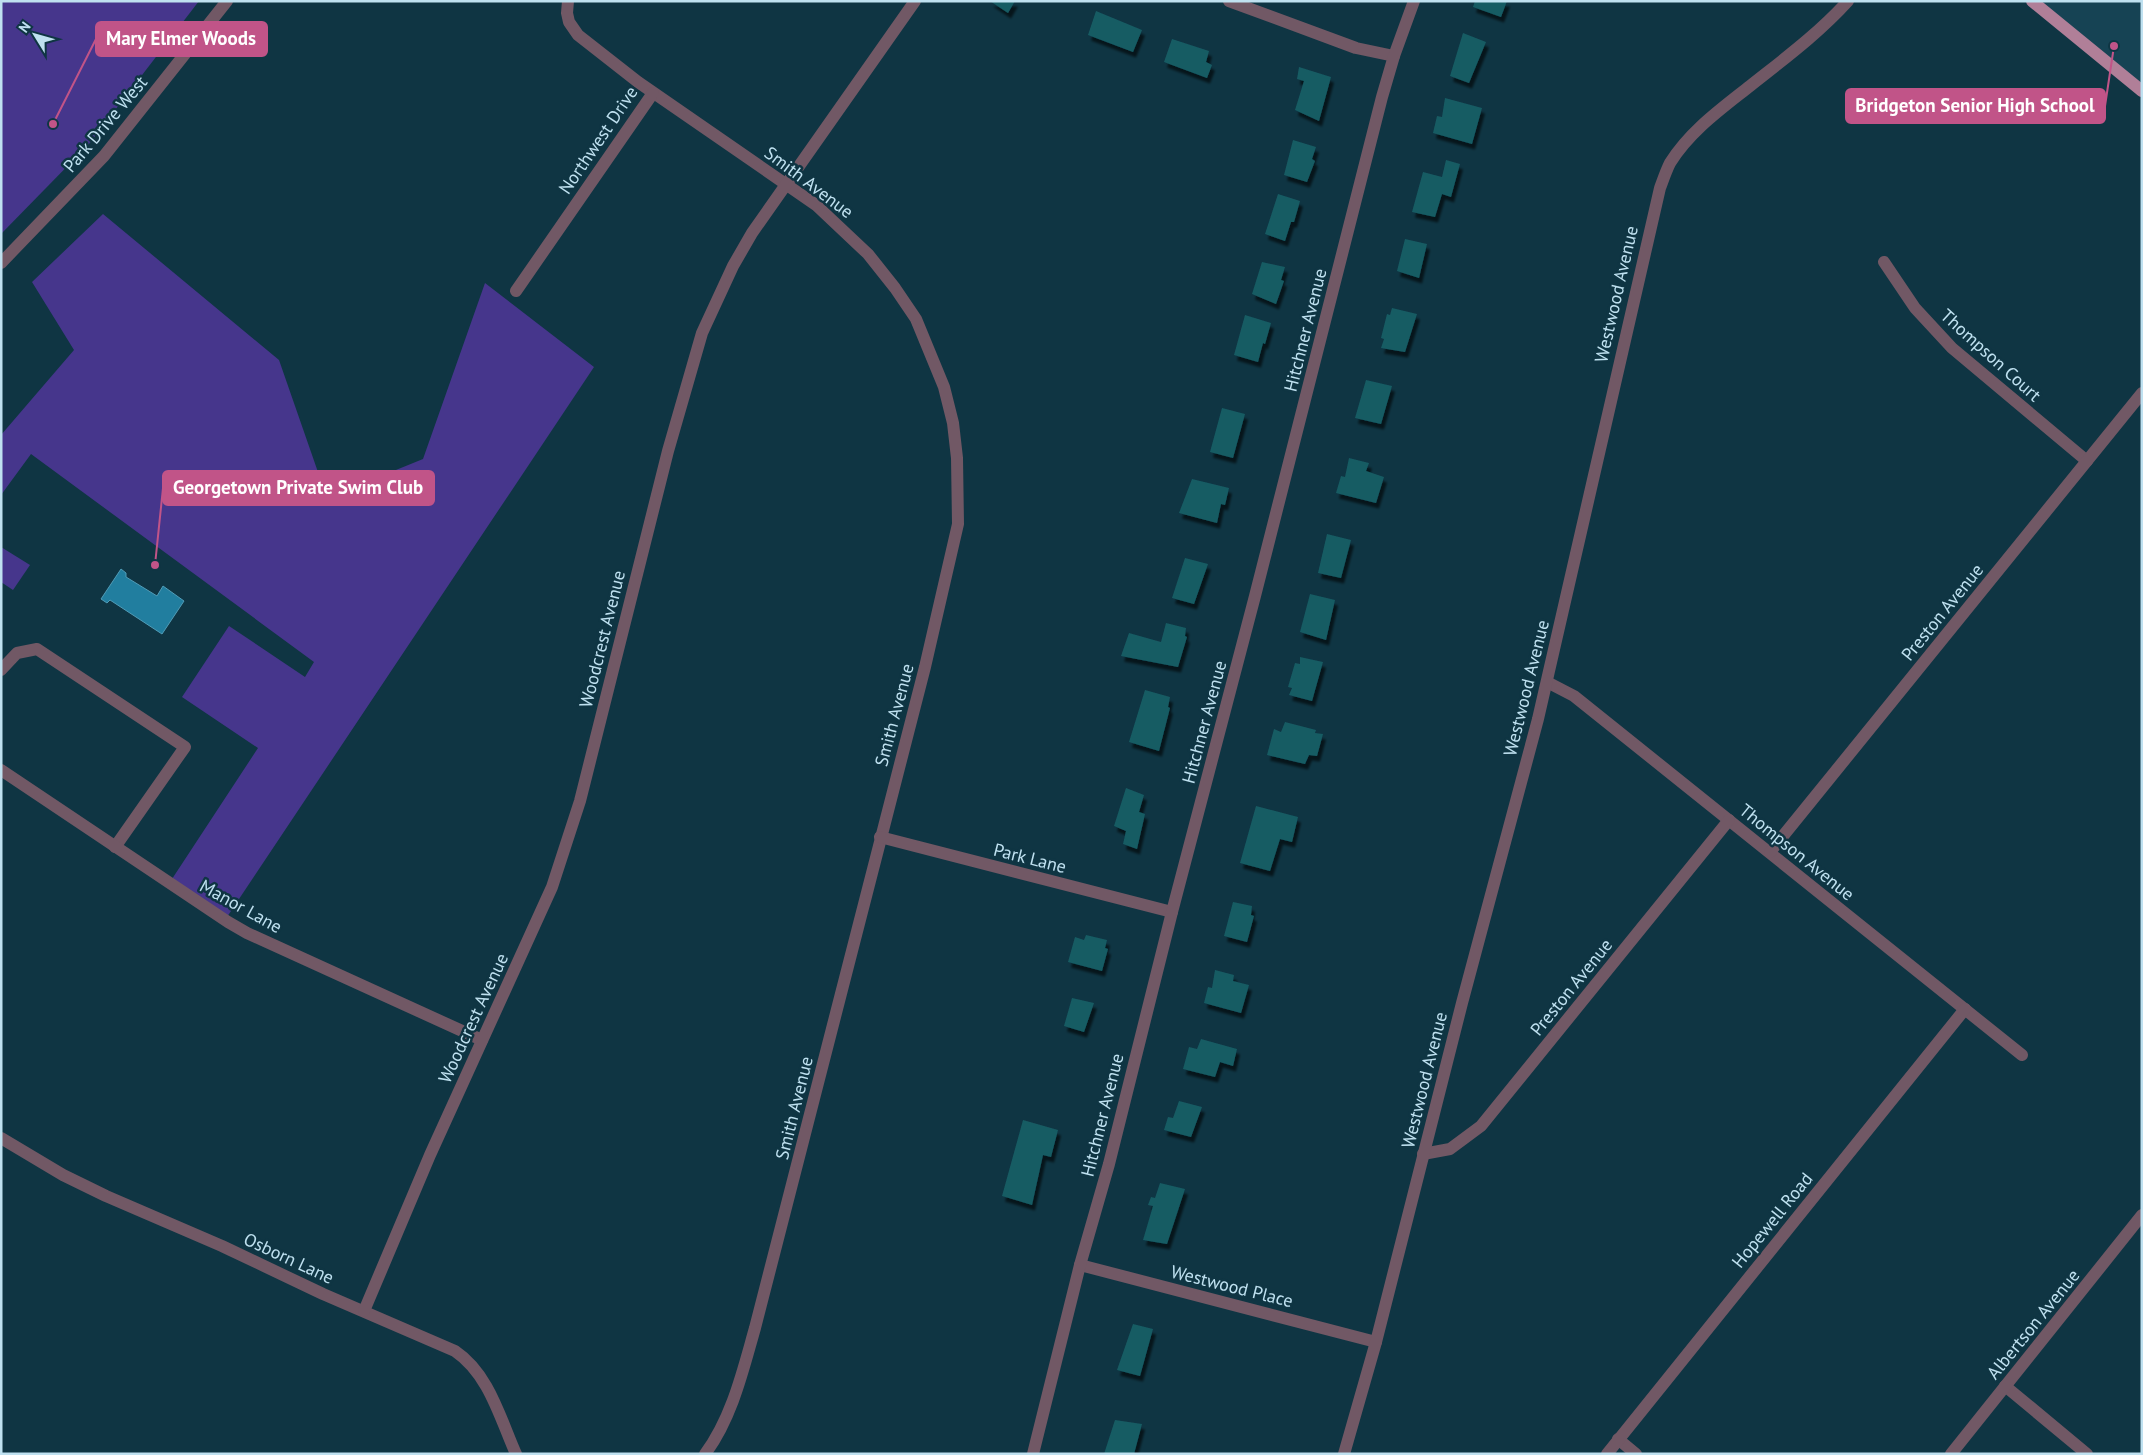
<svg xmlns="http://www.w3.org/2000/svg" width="2143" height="1455" font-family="'PT Sans',sans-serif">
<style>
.built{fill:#164354}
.green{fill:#46368c}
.water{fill:#217e9f;stroke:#509cb7}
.building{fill:#175b63;filter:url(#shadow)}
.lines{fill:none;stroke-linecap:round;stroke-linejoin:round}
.minor{stroke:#715865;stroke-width:12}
.major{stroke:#b07f98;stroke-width:12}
.labels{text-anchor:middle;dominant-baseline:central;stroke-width:5;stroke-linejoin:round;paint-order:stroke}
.street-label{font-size:18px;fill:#bfe1f0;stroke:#0f3543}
.leader{fill:none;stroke:#c15488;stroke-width:2}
.callout-dot{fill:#c15488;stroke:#0f3543;stroke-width:2}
.callout{fill:#c15488;stroke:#c15488;stroke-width:2}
.callout-label{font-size:19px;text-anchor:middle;font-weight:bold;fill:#fff}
</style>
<defs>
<filter id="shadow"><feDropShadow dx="3" dy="5.5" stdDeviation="1" flood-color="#0009"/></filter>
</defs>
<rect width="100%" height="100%" fill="#0f3543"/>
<polygon class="built" points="2032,1 2142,1 2142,90"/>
<g class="green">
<polygon points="1,1 199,1 89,144 1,234"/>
<polygon points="103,214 279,360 327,498 423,459 485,283 594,367 227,917 172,879 258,748 182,697 229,626 305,677 314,662 31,454 1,495 1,435 74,350 32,282"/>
<polygon points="1,547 30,565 13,590 1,582"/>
</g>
<polygon class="water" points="121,569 126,573 126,577 157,596 163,586 184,601 162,634 110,600 107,603 101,599"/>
<g class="building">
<polygon points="990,1 1015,1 1008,13"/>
<polygon points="1475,1 1507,1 1501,17 1473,7"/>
<polygon points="1096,11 1142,30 1133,52 1088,35"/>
<polygon points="1463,33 1486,42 1469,83 1450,76"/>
<polygon points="1172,39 1209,51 1206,62 1212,65 1207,78 1164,62"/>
<polygon points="1299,67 1331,77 1319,121 1295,110 1304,81 1297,79"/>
<polygon points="1445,98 1482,108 1472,144 1433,133 1437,116 1442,117"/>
<polygon points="1293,140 1316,147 1312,159 1315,161 1307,182 1284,175"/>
<polygon points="1446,160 1460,164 1451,197 1442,194 1435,217 1412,212 1423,172 1442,177"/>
<polygon points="1278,194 1300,201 1294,222 1291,222 1285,241 1265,234"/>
<polygon points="1405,239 1427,244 1419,278 1397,271"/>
<polygon points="1262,262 1285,267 1281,280 1284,281 1276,304 1252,294"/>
<polygon points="1392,308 1417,314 1405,352 1381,348 1384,339 1381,338 1387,314 1390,315"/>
<polygon points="1245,315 1271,323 1265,344 1263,343 1258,362 1234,355"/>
<polygon points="1366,380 1392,386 1381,424 1355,418"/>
<polygon points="1222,408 1245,414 1233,458 1210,452"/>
<polygon points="1349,458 1369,463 1366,471 1384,477 1376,503 1336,493 1341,476 1345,477"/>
<polygon points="1192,479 1229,488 1225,505 1221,504 1217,523 1179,513"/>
<polygon points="1327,534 1351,540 1341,578 1318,573"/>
<polygon points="1185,558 1208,564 1194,604 1172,598"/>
<polygon points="1310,594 1335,600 1326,640 1300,632"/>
<polygon points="1166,623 1186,628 1185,636 1187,637 1178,667 1121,656 1129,633 1161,642"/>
<polygon points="1300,657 1323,662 1312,701 1289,695 1292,688 1288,687 1295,663 1300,664"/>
<polygon points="1145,690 1170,697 1168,707 1170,708 1159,751 1129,742"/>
<polygon points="1285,722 1316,730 1315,733 1323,734 1317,756 1309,755 1305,764 1267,755 1274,729 1281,732"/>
<polygon points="1126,788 1144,795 1139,812 1145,814 1137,849 1123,844 1126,831 1114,826"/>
<polygon points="1256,806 1298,817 1292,842 1280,839 1270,871 1240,863"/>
<polygon points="1233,902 1252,906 1251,915 1254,916 1247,942 1224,936"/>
<polygon points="1086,935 1107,940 1105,948 1108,949 1102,971 1068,962 1075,937 1084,940"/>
<polygon points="1215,970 1234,975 1233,981 1249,985 1241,1013 1204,1003 1208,987 1212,988"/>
<polygon points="1072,998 1094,1003 1084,1032 1064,1026"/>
<polygon points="1201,1039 1237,1049 1233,1066 1220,1062 1215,1077 1183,1069 1189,1047 1197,1049"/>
<polygon points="1179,1101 1202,1107 1191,1137 1164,1130 1168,1117 1173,1118"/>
<polygon points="1023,1120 1058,1130 1051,1157 1043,1155 1032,1205 1002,1196"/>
<polygon points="1160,1183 1185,1189 1167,1244 1143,1240 1153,1206 1148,1205 1151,1197 1155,1198"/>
<polygon points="1133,1324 1153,1329 1140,1376 1117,1370"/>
<polygon points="1115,1420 1142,1424 1134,1454 1104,1454"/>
</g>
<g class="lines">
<g class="minor">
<path d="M 568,1 L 567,13 L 569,22 L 578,35 L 638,82 L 816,205 L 868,254 L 895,288 L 916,319 L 944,387 L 953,423 L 957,458 L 958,524 L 925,667 L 755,1328 C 743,1370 732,1418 705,1454"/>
<polyline points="1229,1 1356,48 1394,56"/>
<polyline points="1884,262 1915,308 1952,348 2087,461"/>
<polyline points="1,263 104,156 227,1"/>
<polyline points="516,291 653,93"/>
<polyline points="1,670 17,653 37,649 185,747 115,847"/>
<polyline points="1547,682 1574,696 2022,1055"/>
<polyline points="1,770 228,922 247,933 482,1040"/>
<polyline points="880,837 1172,912"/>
<polyline points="1770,852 2142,393"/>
<path d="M 1,1138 L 63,1175 L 106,1196 L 222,1246 L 323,1294 L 455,1351 C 489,1374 500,1418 516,1454"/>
<polyline points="1423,1154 1450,1149 1481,1126 1729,820"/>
<polyline points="1080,1265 1376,1342"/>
<polyline points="364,1311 430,1155 552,887 580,801 668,451 702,333 733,266 752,233 915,1"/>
<polyline points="2005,1386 2087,1454"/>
<polyline points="1618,1439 1636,1454"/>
<polyline points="1033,1454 1080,1265 1109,1164 1172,912 1255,596 1382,97 1394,56 1414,1"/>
<path d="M 1344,1454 L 1376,1342 L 1462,1003 L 1538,719 L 1660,188 C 1663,180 1666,171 1670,163 C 1690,131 1721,109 1750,86 C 1784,59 1818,34 1848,1"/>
<polyline points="1607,1454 1965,1009"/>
<polyline points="1951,1454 2142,1215"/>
</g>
<polyline class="major" points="2032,1 2142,91"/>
</g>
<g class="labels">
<g class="street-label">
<text transform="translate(105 124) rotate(-50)">Park Drive West</text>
<text transform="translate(598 140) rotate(-56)">Northwest Drive</text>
<text transform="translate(809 182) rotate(37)">Smith Avenue</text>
<text transform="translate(1616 294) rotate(-77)">Westwood Avenue</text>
<text transform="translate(1305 330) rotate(-76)">Hitchner Avenue</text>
<text transform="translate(1991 355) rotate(42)">Thompson Court</text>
<text transform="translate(1942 612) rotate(-51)">Preston Avenue</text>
<text transform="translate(602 639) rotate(-76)">Woodcrest Avenue</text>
<text transform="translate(1526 688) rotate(-76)">Westwood Avenue</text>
<text transform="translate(894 715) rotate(-75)">Smith Avenue</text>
<text transform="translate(1204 722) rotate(-75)">Hitchner Avenue</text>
<text transform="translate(1797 852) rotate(39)">Thompson Avenue</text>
<text transform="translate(1030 858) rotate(14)">Park Lane</text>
<text transform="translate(241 906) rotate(29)">Manor Lane</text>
<text transform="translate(1571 987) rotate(-51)">Preston Avenue</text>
<text transform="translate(473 1018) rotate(-65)">Woodcrest Avenue</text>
<text transform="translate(1424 1080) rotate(-76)">Westwood Avenue</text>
<text transform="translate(794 1108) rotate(-76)">Smith Avenue</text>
<text transform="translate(1102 1115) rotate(-76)">Hitchner Avenue</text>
<text transform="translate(1772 1220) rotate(-51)">Hopewell Road</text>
<text transform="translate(289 1258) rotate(25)">Osborn Lane</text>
<text transform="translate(1232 1286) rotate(14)">Westwood Place</text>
<text transform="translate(2033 1324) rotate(-51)">Albertson Avenue</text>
</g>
</g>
<path class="leader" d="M53 124L96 39M2114 46L2105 106M155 565L163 488"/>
<g class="callout-dot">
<circle cx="53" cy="124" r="5"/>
<circle cx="2114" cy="46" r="5"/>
<circle cx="155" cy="565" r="5"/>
</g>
<g class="callout">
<rect x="96" y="22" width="171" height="34" rx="5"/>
<rect x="1846" y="89" width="259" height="34" rx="5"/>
<rect x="163" y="471" width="271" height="34" rx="5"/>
</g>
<g class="callout-label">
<text x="181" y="45">Mary Elmer Woods</text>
<text x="1975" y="112">Bridgeton Senior High School</text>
<text x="298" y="494">Georgetown Private Swim Club</text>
</g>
<rect width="2143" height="1455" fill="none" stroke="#bfe1f0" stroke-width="5"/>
<g transform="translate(35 35) rotate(307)" stroke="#0f3543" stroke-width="4" paint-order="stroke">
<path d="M0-4L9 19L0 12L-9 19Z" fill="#bfe1f0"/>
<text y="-8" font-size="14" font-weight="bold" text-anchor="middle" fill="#bfe1f0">N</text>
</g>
</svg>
